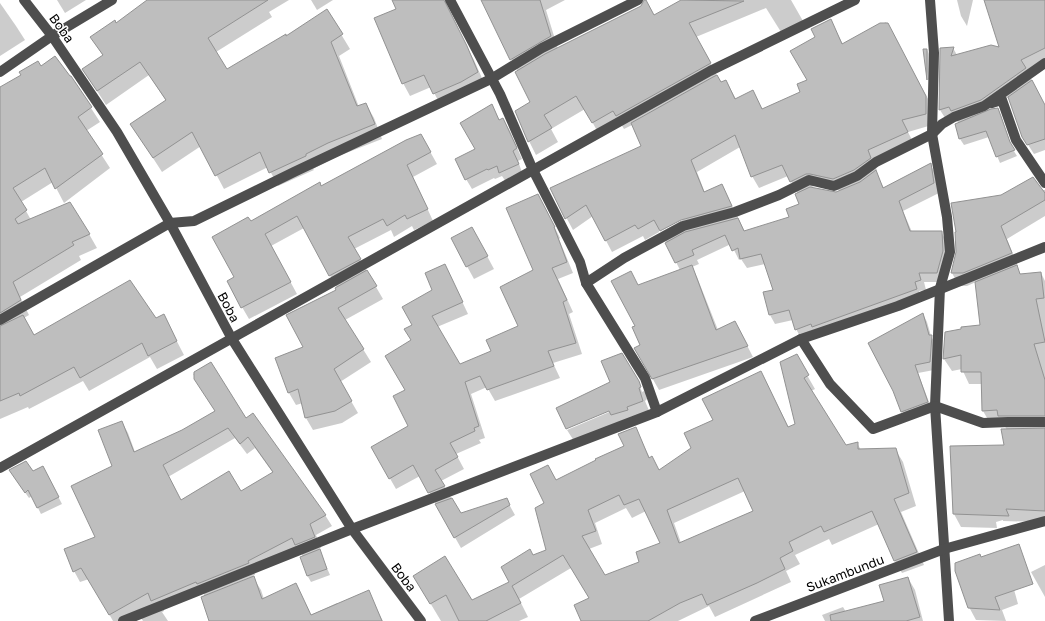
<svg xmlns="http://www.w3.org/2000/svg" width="1045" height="621" font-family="'Golos Text',sans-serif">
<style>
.shadow{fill:#0003;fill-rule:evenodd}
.building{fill:#bebebe;stroke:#929292;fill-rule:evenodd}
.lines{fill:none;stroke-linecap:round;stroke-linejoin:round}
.minor{stroke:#4e4e4e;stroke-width:10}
.labels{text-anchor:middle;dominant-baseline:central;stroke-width:3;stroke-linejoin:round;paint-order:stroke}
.street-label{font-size:13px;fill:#000;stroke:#fff}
</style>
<rect width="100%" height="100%" fill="#fff"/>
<g class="shadow">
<polygon points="57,0 86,0 65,13"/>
<polygon points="149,0 289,0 269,12 272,17 216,52 227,71 286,37 327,11 350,49 339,56 359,107 366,104 374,118 382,139 336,157 313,169 314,170 278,186 268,167 224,189 201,146 162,172 131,124 166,101 149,75 106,105 83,69 103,56 91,37 116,25"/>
<polygon points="311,0 333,0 317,10"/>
<polygon points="398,0 441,0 474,60 485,85 441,106 431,87 410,96 403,83"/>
<path d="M 482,0 L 565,0 L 546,10 L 558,49 L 654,17 L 683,0 L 791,0 L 803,21 L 781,32 L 766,8 L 696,37 L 721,83 L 726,81 L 736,99 L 753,92 L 763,110 L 802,92 L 808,81 L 816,38 L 830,20 L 843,44 L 886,22 L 933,108 L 932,125 L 908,132 L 914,144 L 873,162 L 877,170 L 875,171 L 884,188 L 930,164 L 936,174 L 939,193 L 903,211 L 912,232 L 941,232 L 947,242 L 943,282 L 924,282 L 926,290 L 919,291 L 921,298 L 801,338 L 796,329 L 793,320 L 775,324 L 770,315 L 765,293 L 774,290 L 765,264 L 747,268 L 741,259 L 739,260 L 731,244 L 697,260 L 699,264 L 692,267 L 697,277 L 718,330 L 735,322 L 753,357 L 659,390 L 635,348 L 641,346 L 637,326 L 638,286 L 680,270 L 661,232 L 686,218 L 685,216 L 659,230 L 659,232 L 645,240 L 643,236 L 612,252 L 593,216 L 573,230 L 551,189 L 642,147 L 632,125 L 624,129 L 621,124 L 600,136 L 585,109 L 551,129 L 558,142 L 536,155 L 529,141 L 531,102 L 518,72 ZM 740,147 L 752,176 L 759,188 L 788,176 L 798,194 L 800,205 L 791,218 L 745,232 L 722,185 L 705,193 L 697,172 ZM 817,185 L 842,191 L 836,193 L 809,188 Z"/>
<polygon points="957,0 973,0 967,26 961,16"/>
<polygon points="986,0 1045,0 1045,62 1027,71 1045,106 1045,150 1034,154 1023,137 1009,97 989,111 997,109 1001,115 1012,148 1017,156 1000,163 989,137 964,145 960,139 956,125 959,124 956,119 947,121 940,110 941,49 953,48 957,55 1001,48"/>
<polygon points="0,3 16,26 25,40 0,56"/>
<polygon points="924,50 927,50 934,62 934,90 928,79"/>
<polygon points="40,67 71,77 100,122 86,131 110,168 64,203 53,182 21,202 31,220 89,234 97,248 79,256 81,260 20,297 29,315 24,318 34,336 155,320 171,330 184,355 157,369 150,357 89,391 83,381 29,409 28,407 0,419 0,88"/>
<polygon points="492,106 500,121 503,119 509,129 522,159 518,161 523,175 506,182 502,176 495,179 494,178 472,189 466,179"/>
<polygon points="427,146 437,164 413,177 433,221 414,230 412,226 394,237 391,230 354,249 383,299 345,320 371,362 340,382 358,413 342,423 313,430 306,418 303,403 296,405 289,393 276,358 305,347 338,290 337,288 304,228 271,246 297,294 249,319 242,307 236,278 250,222 321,187"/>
<polygon points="1041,190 1045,190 1045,216 1007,239 1018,266 1016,267 1021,275 1041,273 1045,281 1045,521 1039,522 1003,521 1003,520 996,522 997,528 961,527 954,514 951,447 1005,446 1007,430 1003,423 990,423 983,411 982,384 969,384 962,369 952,371 944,359 946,333 981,326 976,282 967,286 959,286 952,273 957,252"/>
<polygon points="544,206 560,238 559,239 573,273 558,279 573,312 569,314 582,354 553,363 560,378 495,401 487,387 471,394 485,438 479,440 481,443 456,454 464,469 441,481 461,514 506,499 515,515 461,548 420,476 396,489 372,447 409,426 406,390 414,325 433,290 445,265 468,314 437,327 459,365 493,352 520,326 535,271"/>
<polygon points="452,239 479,241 494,269 474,279"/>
<polygon points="923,314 927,322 931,336 935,343 934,370 918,373 932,410 906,419 902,411"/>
<path d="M 796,356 L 815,389 L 811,391 L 846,447 L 857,443 L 861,450 L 895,449 L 903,462 L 916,506 L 901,512 L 924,565 L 902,573 L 895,561 L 879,524 L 832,545 L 829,539 L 795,555 L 800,564 L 786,571 L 791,582 L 715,617 L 709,606 L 678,621 L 582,621 L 590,599 L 571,568 L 519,599 L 528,617 L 519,621 L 441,621 L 414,576 L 471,601 L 510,582 L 533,556 L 548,550 L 545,503 L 557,481 L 625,446 L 635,428 L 650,458 L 659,471 L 693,449 L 714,420 L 768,386 L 789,428 L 796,425 ZM 745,491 L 754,511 L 681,543 L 674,523 ZM 626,508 L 632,518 L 646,511 L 661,544 L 641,562 L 605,576 L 589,549 L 602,544 L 595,523 Z"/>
<path d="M 210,363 L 245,420 L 325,515 L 332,526 L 316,535 L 321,548 L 319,549 L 330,575 L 311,582 L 307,575 L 303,557 L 299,549 L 254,572 L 255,575 L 252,576 L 261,590 L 264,599 L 296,585 L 311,615 L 337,603 L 338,605 L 368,592 L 383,621 L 210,621 L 205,596 L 203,593 L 164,609 L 164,611 L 162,612 L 168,621 L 143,621 L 138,613 L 125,621 L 113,621 L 89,579 L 80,582 L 74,571 L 97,537 L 113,467 L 122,422 L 128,433 L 135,452 L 182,431 L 216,412 L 193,374 ZM 235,438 L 247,454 L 255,448 L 273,473 L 240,492 L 181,501 L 168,477 Z"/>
<polygon points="638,381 642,392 644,391 643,389 646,394 647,399 645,401 650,413 574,441 567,430 614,410"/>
<polygon points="32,472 46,473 62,504 41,514 32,496 29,498 14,477"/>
<polygon points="1007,564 1018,604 1002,610 1006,621 976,620 969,607"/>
<polygon points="1045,565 1045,597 1031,572"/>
<polygon points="908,578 915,590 923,621 825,621 822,615 843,607 846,612 885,601"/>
</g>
<g class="building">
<polygon points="147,0 268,0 208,38 227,69 286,34 286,36 327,9 343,34 331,42 357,106 366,103 375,124 328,143 306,154 306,156 269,173 260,152 215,176 192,132 153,158 130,124 166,100 140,62 97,91 82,69 103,55 90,37 115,20 116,23"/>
<polygon points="392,0 444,0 467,46 478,72 461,82 433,94 424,75 402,84 374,18 396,9"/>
<polygon points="481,0 540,0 551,36 510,60"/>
<polygon points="644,0 646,0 654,15 681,0 744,1 689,23 711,63 616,116 613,111 592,123 576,96 544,115 552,128 528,142 515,111 530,102 515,72 545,54 641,6"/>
<polygon points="984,0 1045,0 1045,48 1021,60 1026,68 981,100 951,111 949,107 939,110 940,48 954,47 951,56 991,45 999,47"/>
<polygon points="831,19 842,44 880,23 888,23 926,96 926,114 902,120 908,132 868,150 871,158 854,170 833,179 810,174 806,174 790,182 782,165 751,177 735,135 691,160 704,192 722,184 732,206 681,220 660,231 654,220 638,229 635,225 605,241 586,205 565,219 550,188 641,146 631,123 713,77 717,75 721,82 726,80 735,99 753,90 762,109 800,92 797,84 807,80 790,51 815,37 811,29"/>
<polygon points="923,49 927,49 927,80"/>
<polygon points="55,56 70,76 71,76 92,107 78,117 103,154 55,189 45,168 13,188 27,210 15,219 18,224 70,202 90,234 72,242 74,245 13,282 21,300 0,313 0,87 21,75 19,72 38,61 41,66"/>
<polygon points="1032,80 1045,105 1045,139 1027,145 1022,137 1008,97"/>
<polygon points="492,104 499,120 503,118 517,148 513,151 519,164 499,173 497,166 488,170 487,169 465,180 455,159 475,149 460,123"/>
<polygon points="998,108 1010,142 1015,150 996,157 986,131 959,139 955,124 991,109"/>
<polygon points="421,134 431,152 407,165 428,209 407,219 405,215 387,226 383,219 348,237 361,259 329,276 297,216 265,234 291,282 241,308 227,281 234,277 212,237 248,217 251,221 320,182 321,186 406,140"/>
<polygon points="931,163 934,183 899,201 910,231 942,231 943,251 937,273 919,273 921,280 915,282 917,289 812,327 811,324 795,330 789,310 769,315 763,292 773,290 761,254 740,259 738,248 732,251 725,235 692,250 694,255 675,263 665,243 685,232 738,218 744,231 789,217 786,209 799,204 795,194 810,187 836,192 860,182 876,170 883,188"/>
<polygon points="1033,177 1045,193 1045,200 1001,226 1012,253 963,273 951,273 956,252 955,232 956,232 951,203 1001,195"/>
<polygon points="538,194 555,227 554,227 567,262 552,268 567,300 563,302 576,343 548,351 554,366 487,390 480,376 465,382 479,426 474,428 475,431 450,443 458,457 435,470 445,486 428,493 413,465 389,479 371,447 408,426 393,396 405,390 385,356 411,340 404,329 412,325 402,307 432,290 425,273 445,264 463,302 432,316 460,364 491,351 486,340 518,326 500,287 533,270 506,208"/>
<polygon points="472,227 488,256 466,267 451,238"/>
<polygon points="692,265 716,330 735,321 748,346 652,379 634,348 640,345 632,327 635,326 611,281 631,271 638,285"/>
<polygon points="1017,265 1020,274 1041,272 1044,298 1036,299 1045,342 1034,344 1045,380 1045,416 998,416 997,410 982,411 981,372 961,372 961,355 943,359 945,332 961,329 961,327 980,325 975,282"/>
<polygon points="367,270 377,286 338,308 364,349 334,369 352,401 335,411 305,418 298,389 288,393 275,358 303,347 286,315 336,290 335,288"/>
<polygon points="130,280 156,318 164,314 177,341 148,356 142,343 80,378 74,367 20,396 19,393 0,401 0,326 23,315 34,335"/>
<polygon points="923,313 929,335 932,335 930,362 915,365 928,402 901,412 893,391 868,343"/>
<polygon points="622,353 639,381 641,387 639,388 643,401 627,407 628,410 611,415 609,411 566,429 556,408 610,382 601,361"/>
<path d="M 797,354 L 809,375 L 804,378 L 846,445 L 858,442 L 858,449 L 896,448 L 909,493 L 894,499 L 917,552 L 894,561 L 872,511 L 824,532 L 821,526 L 789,542 L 793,551 L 780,558 L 785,569 L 757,583 L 707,605 L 702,594 L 680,603 L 648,621 L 581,621 L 574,605 L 589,598 L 563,555 L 512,586 L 521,603 L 486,621 L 459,621 L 446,595 L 430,604 L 413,576 L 445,556 L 472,600 L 509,582 L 501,567 L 530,549 L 533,555 L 546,550 L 535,508 L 544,503 L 530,474 L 548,465 L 556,480 L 596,460 L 595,459 L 624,446 L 618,434 L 636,427 L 649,458 L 652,456 L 659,470 L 691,448 L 684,433 L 713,420 L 702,399 L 761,371 L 788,427 L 795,424 L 780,362 ZM 738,478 L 753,511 L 679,543 L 667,510 ZM 619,495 L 624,505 L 639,499 L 660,543 L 636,552 L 639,562 L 605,575 L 582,536 L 596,531 L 588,510 Z"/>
<path d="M 211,362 L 246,418 L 253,413 L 326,515 L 310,524 L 315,537 L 295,545 L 292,538 L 248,561 L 249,563 L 197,584 L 196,582 L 151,601 L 148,593 L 109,615 L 81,568 L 73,572 L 64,549 L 95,537 L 71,486 L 112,466 L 98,430 L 122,421 L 134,452 L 182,430 L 215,411 L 194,379 L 194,372 ZM 228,428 L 240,444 L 248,437 L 273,472 L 241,491 L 229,471 L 181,500 L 163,465 Z"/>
<polygon points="1045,428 1045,511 1006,509 1009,516 953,514 950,446 1004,445 1001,429"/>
<polygon points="26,461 33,471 43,466 59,497 37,508 28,490 25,493 9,470"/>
<polygon points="452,498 461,513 507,498 510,505 454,538 435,504"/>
<polygon points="1019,544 1033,584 995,597 1000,610 968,608 955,571 955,563 980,554 981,557"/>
<polygon points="320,549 327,569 307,576 300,557"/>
<polygon points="254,576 262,599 296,583 311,615 369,590 382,621 209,621 201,597"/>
<polygon points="908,577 920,617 906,621 831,621 830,615 884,601 879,585"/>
</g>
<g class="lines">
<g class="minor">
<polyline points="24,0 52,36 117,132 170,223 232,339 352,529 421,621"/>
<polyline points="450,0 500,94 533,170 580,262 586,283 645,378 657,412"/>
<polyline points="930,0 934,53 932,134 947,217 950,252 940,288 935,406 949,621"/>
<polyline points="0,72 52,36 112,0"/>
<polyline points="992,103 1002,100 1016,140 1045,183"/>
<polyline points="586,283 624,258 683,226 735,212 779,195 809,180 834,186 857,176 876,162 932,134 942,124 954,117 984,106 1045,63"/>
<polyline points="0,320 170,223 194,221 294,172 491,79 542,48 638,0"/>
<polyline points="801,339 830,384 873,429 935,406 983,423 1008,422 1045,422"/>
<polyline points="0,468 710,71 855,0"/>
<polyline points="123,621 352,529 657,412 801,339 898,306 1045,247"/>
<polyline points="755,621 944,549 1045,521"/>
</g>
</g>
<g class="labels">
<g class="street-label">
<text transform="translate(62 28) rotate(54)">Boba</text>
<text transform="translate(229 307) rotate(62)">Boba</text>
<text transform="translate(845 573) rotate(-21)">Sukambundu</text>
<text transform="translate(404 577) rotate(53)">Boba</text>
</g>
</g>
</svg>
